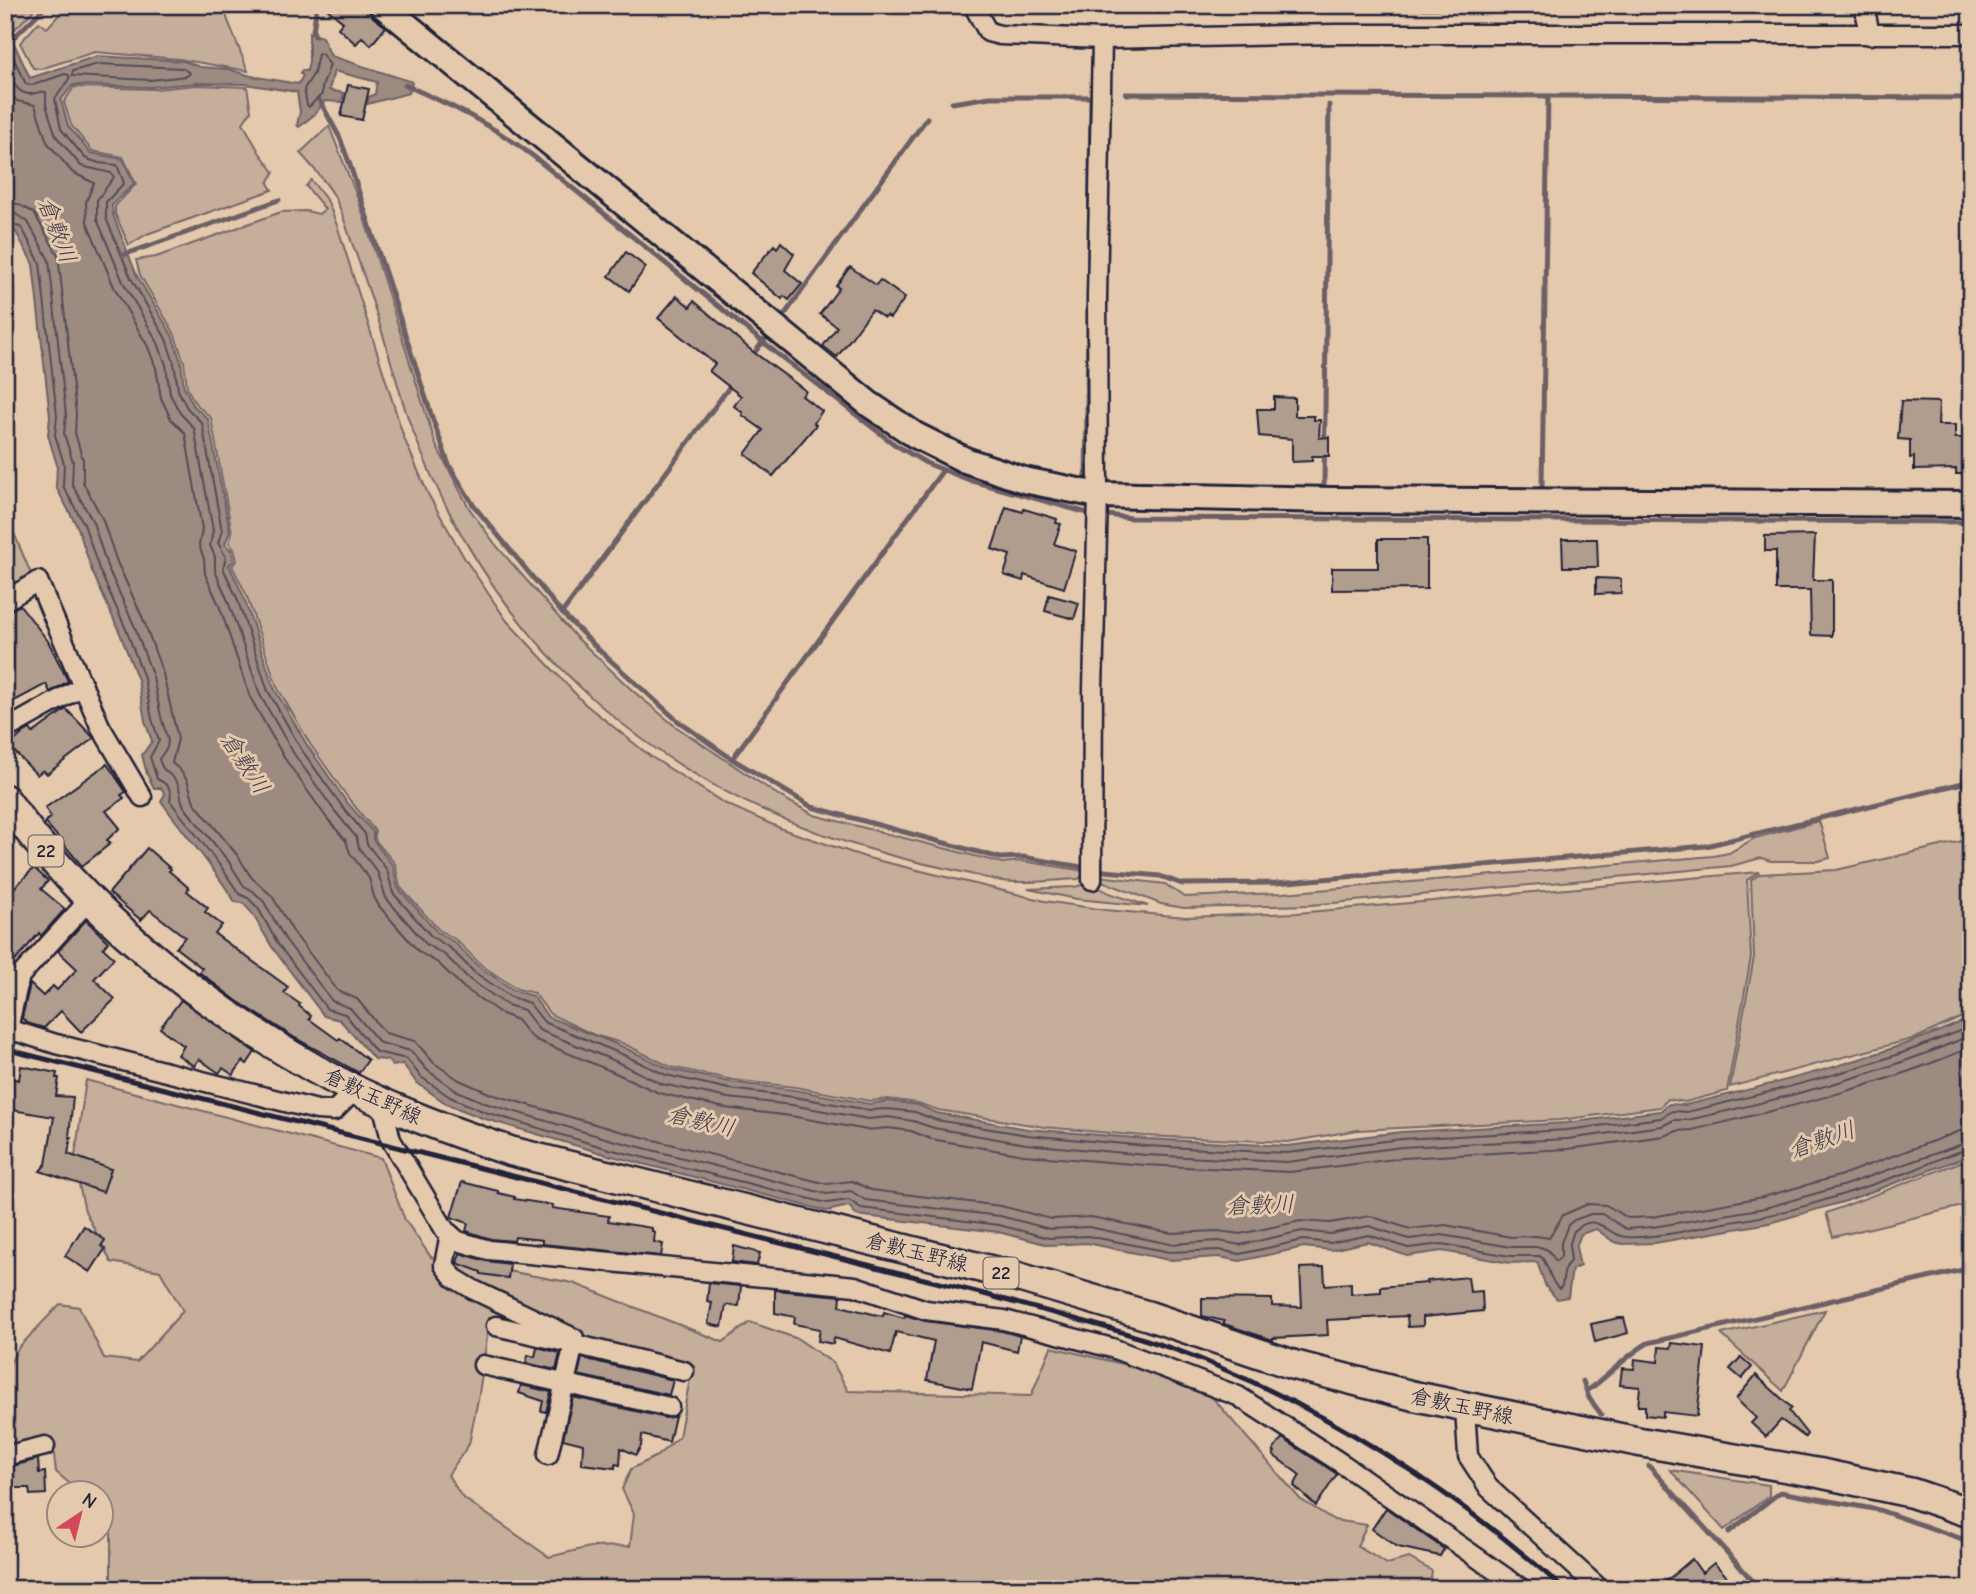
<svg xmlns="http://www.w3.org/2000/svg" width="1976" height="1594" font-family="'Comic Neue','Klee One',sans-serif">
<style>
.green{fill:#c5ae9a;stroke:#74686a;stroke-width:2;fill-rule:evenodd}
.water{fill:#9d8b82;stroke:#6c6166;stroke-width:2}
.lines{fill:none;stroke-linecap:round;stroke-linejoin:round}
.shore{stroke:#534c57;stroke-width:2}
.stream{stroke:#6c6166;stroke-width:5}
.building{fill:#b19d8e;stroke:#22223b;stroke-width:2}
.street-casing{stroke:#22223b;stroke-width:23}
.secondary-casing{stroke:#22223b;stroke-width:30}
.primary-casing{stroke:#22223b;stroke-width:33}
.street{stroke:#e4c9ac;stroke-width:18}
.secondary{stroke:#e4c9ac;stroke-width:24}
.primary{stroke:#e4c9ac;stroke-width:28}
.rail{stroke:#22223b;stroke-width:5}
.labels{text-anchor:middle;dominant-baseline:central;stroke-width:6;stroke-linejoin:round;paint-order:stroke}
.shield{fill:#e4c9ac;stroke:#5c545d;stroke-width:2}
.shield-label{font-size:19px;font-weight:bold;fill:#22223b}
.street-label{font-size:21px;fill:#22223b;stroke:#e4c9ac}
.water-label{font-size:23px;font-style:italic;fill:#413c4d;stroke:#e4c9ac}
</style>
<rect width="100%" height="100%" fill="#e4c9ac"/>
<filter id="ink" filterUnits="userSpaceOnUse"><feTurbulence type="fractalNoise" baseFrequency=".0143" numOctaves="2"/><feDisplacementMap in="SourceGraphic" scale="14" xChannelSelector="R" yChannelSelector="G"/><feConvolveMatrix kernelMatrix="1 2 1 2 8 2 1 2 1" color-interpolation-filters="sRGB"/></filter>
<g filter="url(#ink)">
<g class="green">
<polygon points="5,5 29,5 33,11 15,29"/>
<polygon points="68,5 227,5 227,18 248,71 179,59 95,52 40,69 33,68 20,43 39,22 47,28"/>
<polygon points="196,85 247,87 251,111 243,123 259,152 274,172 268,183 272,190 147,234 129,245 115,214 115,206 136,184 123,157 92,151 71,125 64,102 74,87 156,89"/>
<path d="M 329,126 L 358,199 L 436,445 L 469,508 L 495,544 L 575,636 L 633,691 L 675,726 L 781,797 L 814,815 L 1002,863 L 1022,861 L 1085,871 L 1084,876 L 1078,879 C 1053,880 1026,884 1002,881 C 989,879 975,875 962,872 C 936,866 909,861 883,853 C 660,793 495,648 413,431 C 404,410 399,387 392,365 C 380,324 367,283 352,243 C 346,227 342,209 333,194 C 324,179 312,166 300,153 Z"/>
<polygon points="311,180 328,202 338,228 404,438 428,494 465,559 507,621 585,704 650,756 724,803 782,829 868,858 1045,901 1105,910 1186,917 1297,913 1759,872 1747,880 1751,957 1727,1091 1685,1102 1668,1099 1660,1107 1560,1120 1358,1130 1288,1142 1144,1136 1044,1127 938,1110 918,1103 888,1099 870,1101 795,1087 733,1080 671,1067 622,1043 594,1035 550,1014 534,993 517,989 481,965 456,940 439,930 400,887 395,864 375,840 375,831 348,798 310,744 277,687 246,594 232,566 237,561 234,549 229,543 232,533 211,418 195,403 187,388 184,362 174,333 140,275 136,260 156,257 281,212 306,211 319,214 325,209 306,186"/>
<polygon points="13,531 32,576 5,587 5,534"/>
<polygon points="1819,821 1830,858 1818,861 1771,861 1761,858 1731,866 1649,874 1311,905 1184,908 1161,904 1104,882 1099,876 1165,884 1184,897 1283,893 1713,856 1729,853 1755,838"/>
<polygon points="1971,839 1971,1013 1916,1038 1730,1087 1754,957 1751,880 1760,874 1836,870"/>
<polygon points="1090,883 1109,893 1148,906 1077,899 1028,889 1074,887"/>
<path d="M 86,1080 L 381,1158 L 405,1220 L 431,1257 L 573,1283 L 723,1342 L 750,1322 L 798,1339 L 833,1363 L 848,1391 L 1031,1396 L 1051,1347 L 1135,1367 L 1213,1398 L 1300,1499 L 1334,1520 L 1367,1525 L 1357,1546 L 1387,1564 L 1409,1558 L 1432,1571 L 1429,1589 L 111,1589 L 111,1519 L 102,1511 L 102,1492 L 80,1492 L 56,1472 L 52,1438 L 15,1447 L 5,1443 L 5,1372 L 19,1347 L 60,1304 L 79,1307 L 104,1358 L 137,1362 L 183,1311 L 160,1271 L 111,1262 L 85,1211 L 74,1163 ZM 490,1317 L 692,1368 L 679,1437 L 657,1456 L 631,1469 L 622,1489 L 634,1514 L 630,1546 L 590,1547 L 549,1557 L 462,1497 L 448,1475 L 469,1444 L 479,1394 Z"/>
<polygon points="1971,1158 1971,1204 1833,1237 1826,1213"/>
<polygon points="1825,1310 1783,1391 1721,1334"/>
<polygon points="1670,1470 1769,1485 1769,1496 1724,1530"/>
</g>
<path class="water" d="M 5,24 L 30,78 L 97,56 L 184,61 L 200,67 L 228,69 L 251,76 L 298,84 L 303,76 L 300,73 L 302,70 L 307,71 L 309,61 L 309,32 L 322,37 L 331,56 L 412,82 L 409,93 L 367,104 L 369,97 L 375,94 L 377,82 L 334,71 L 329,90 L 344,93 L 342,102 L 325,101 L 315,114 L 299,127 L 297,125 L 300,112 L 297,92 L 245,84 L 196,83 L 151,87 L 73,85 L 61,100 L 68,126 L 90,153 L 123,159 L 134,184 L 112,205 L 113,215 L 137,276 L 172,335 L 181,362 L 184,387 L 193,405 L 208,419 L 230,532 L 225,544 L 232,551 L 234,561 L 229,565 L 243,595 L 274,688 L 307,745 L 346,801 L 373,832 L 373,840 L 393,866 L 398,888 L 437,932 L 454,942 L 478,966 L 515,991 L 533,996 L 548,1017 L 621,1046 L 669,1069 L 730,1082 L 795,1090 L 870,1104 L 888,1101 L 918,1105 L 937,1113 L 1028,1129 L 1147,1139 L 1287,1146 L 1401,1132 L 1566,1123 L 1660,1111 L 1669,1104 L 1685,1105 C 1783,1082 1879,1058 1971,1018 L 1971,1155 L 1846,1201 L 1769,1223 L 1655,1243 L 1623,1244 L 1614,1242 L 1596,1229 L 1581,1234 L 1576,1247 L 1580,1266 L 1572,1269 L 1568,1297 L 1557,1299 L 1546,1287 L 1537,1262 L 1510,1263 L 1442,1251 L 1407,1256 L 1368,1242 L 1331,1250 L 1304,1247 L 1240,1261 L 1219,1257 L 1169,1260 L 1087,1243 L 1049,1245 L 998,1232 L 856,1215 L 849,1206 L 827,1211 L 608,1155 L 482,1118 L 447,1104 L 416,1082 L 403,1064 L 393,1066 L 387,1060 L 374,1059 L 340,1020 L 324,1016 L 272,947 L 252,913 L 243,903 L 235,902 C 213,866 185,835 161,801 L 165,794 L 161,788 L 154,788 L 147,774 L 142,755 L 152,741 L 145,721 L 138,680 L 119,631 L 92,571 L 78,528 L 56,487 L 57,465 L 48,435 L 50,417 L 33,264 L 16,232 L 5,227 Z"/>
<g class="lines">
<g class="shore">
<path d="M 5,41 L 26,84 L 33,85 L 65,74 L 69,75 L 69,79 L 55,99 L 61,129 L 85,158 L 99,163 L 117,165 L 124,183 L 106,202 L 106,218 L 131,278 L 166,339 L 174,363 L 178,390 L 187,408 L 202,423 L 222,531 L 218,543 L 226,557 L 223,568 L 237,598 L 268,691 L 301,749 L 341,805 L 365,834 L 367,844 L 387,870 L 393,893 L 432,937 L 450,948 L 474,972 L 511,997 L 529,1003 L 544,1022 L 619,1053 L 666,1075 L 729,1089 L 794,1097 L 869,1110 L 888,1109 L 915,1112 L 936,1120 L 1027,1135 L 1146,1146 L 1287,1153 L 1402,1139 L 1567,1130 L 1661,1118 L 1672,1111 L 1687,1112 C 1783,1089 1880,1066 1971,1026"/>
<polygon points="318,54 322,54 330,65 322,87 322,94 309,107 307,105 304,89 314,73"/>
<path d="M 5,63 C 10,74 14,93 29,94 C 36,94 40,91 46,92 L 46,105 L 56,136 L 81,166 L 111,173 L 114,177 L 97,200 L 97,219 L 123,282 L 158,343 L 166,365 L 170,394 L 180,413 L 194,428 L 213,530 L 210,545 L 215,557 L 215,571 L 228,601 L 260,695 L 294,754 L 334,810 L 356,837 L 359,848 L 378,873 L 386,898 L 426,944 L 445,955 L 469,979 L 507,1005 L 524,1010 L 539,1030 L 615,1061 L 662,1084 L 728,1098 L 792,1105 L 868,1119 L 888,1117 L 913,1121 L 934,1128 L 1026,1144 L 1146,1155 L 1287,1162 L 1402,1147 L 1567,1139 L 1662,1126 L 1674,1120 L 1688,1120 C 1784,1098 1880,1075 1971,1035"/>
<polygon points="98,64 182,68 190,73 187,76 150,80 72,76 73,71"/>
<path d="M 5,88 L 17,101 L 35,105 L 47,142 L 72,172 L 94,183 L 86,202 L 87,222 L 114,287 L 148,347 L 156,368 L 161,398 L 171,419 L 185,433 L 202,529 L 199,545 L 204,559 L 205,574 L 219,605 L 250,697 L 285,759 L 326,817 L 346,841 L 350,853 L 369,878 L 374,897 L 379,906 L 419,952 L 438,963 L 464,988 L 502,1014 L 517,1020 L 529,1035 L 536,1040 L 611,1071 L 659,1093 L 725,1108 L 791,1116 L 867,1130 L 888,1128 L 911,1131 L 931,1139 L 1024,1155 L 1144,1165 L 1290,1172 L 1403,1158 L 1568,1149 L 1664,1136 L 1677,1131 L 1692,1130 C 1786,1108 1882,1086 1971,1047"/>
<polyline points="5,202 18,204 34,213 58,255 76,414 75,433 83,460 83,482 102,518 117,562 144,621 163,674 178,739 172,763 180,770 187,780 194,802 238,856 251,877 272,896 294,933 338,991 357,999 385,1033 415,1041 434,1063 459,1080 491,1094 615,1130 827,1184 852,1181 871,1190 1001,1206 1051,1219 1091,1217 1171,1233 1218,1231 1240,1234 1301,1221 1330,1223 1370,1216 1410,1229 1445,1225 1511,1237 1536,1236 1549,1238 1563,1215 1588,1204 1606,1205 1628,1218 1652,1217 1763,1197 1839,1176 1960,1131 1971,1130"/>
<path d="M 5,212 L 14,213 L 28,222 L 49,260 L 66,415 L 64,434 L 73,462 L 72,484 L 93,522 L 107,566 L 134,625 L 153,677 L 161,717 L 168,740 L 167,748 L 159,759 C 163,774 168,770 176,781 C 182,790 179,799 185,808 L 229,862 L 244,886 L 253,891 L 264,902 L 285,939 L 332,1001 L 350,1008 L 380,1043 L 411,1051 L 427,1070 L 455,1090 L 488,1104 L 612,1140 L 827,1194 L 851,1191 L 865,1200 L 1000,1216 L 1050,1229 L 1089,1227 L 1170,1244 L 1219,1241 L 1240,1245 L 1302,1231 L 1330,1234 L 1369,1226 L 1409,1239 L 1442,1235 L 1511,1247 L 1540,1247 L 1548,1250 L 1556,1261 L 1561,1257 L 1561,1243 L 1568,1225 L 1574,1220 L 1591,1214 L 1602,1214 L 1626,1229 L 1653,1227 L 1765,1208 L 1842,1186 L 1971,1141"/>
<path d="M 5,221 L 22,228 L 40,263 L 57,416 L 55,435 L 64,464 L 63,486 L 84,524 L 99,569 L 126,629 L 144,678 L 152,719 L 159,741 L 150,757 L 157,779 C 167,784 173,788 170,801 L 222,868 L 239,894 L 248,898 L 258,908 L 278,944 L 327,1009 L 345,1014 L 376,1052 L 407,1059 L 421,1077 L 450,1097 L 485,1112 L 609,1149 L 827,1203 L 849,1200 L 861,1208 L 999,1225 L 1049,1238 L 1088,1236 L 1170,1252 L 1219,1250 L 1240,1254 L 1303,1240 L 1330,1243 L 1369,1235 L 1408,1248 L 1442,1244 L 1510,1256 L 1540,1256 C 1550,1264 1548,1280 1559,1289 L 1562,1286 L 1565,1267 L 1571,1260 L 1569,1246 L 1574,1231 C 1598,1209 1606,1236 1626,1237 C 1661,1239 1702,1226 1737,1221 C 1795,1212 1851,1192 1906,1173 C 1926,1166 1949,1152 1971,1149"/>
</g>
<g class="stream">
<polyline points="1004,5 1009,10 1078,8 1136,10 1805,5"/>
<polyline points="315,36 313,31 317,5"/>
<polyline points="5,46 47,5"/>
<path d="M 405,85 C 453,106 491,124 533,156 L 775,352 L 894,444 L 926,463 L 972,481 L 1084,512 L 1131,518 L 1971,522"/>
<polyline points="1126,94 1971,98"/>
<polyline points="320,101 340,138 350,165 433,420 449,465 474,506 562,613 600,651 678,721 732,759 812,807 1000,858 1023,857 1105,871 1160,876 1182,884 1276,883 1706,846 1971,781"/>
<polyline points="952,103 990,97 1091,97 1086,481"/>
<polyline points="123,255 279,200"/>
<polyline points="785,314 927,118"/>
<polyline points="751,357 766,338"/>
<polyline points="1324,486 1329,105"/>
<polyline points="1542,487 1548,96"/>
<polyline points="562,613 733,382"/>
<polyline points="732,759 943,470"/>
<polyline points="1583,1381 1589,1398 1601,1414"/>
<path d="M 1587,1391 C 1609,1376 1625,1356 1648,1343 L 1971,1268"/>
<polyline points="1649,1466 1760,1589"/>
<polyline points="1729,1532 1780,1492 1879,1510 1971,1542"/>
</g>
</g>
<g class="building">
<polygon points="322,5 365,5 373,17 386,27 371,45 362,37 356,44 338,28 343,22"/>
<polygon points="348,85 369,89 362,120 341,116"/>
<polygon points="781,242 794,254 785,270 802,284 789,300 784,296 782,299 751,273 774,245 777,248"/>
<polygon points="626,252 646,267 629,291 609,276"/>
<polygon points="850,267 876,285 880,280 905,298 890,318 886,316 884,318 872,310 837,357 823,346 837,327 820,314 839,288 836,286"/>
<polygon points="677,296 690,307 694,301 752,351 806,391 802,396 822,411 814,423 816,425 773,476 745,454 763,430 742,415 743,413 734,406 741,396 709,371 715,364 658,318"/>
<polygon points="1274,397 1295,398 1295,416 1314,416 1314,420 1320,420 1319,438 1329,437 1329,456 1312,456 1312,461 1292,462 1292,439 1259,436 1257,409 1274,409"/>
<polygon points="1901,401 1939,402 1938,425 1955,425 1955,438 1971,438 1971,474 1956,474 1956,469 1914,470 1914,457 1910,458 1910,440 1898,439"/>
<polygon points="1006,507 1023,512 1024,509 1057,519 1056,523 1061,524 1054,544 1076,551 1064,588 1024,575 1023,581 1004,575 1010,555 992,549"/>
<polygon points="1815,535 1813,580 1832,580 1832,636 1811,635 1810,590 1776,590 1776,551 1765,551 1765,536"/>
<polygon points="1378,539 1427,539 1427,589 1332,590 1332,568 1378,568"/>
<polygon points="1562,539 1597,539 1598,567 1563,567"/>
<polygon points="1596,578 1621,579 1621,593 1596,594"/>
<polygon points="1049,595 1079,603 1074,619 1045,611"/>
<polygon points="20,605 48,641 68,681 50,692 46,684 5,706 5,613"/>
<polygon points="66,709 94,738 47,774 43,770 37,775 9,746 23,733 30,729 33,733"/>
<polygon points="107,764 126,792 121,795 124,798 106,811 120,828 107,840 111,843 82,866 45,822 51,817 45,808"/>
<polygon points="147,848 171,869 169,871 189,888 187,891 208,908 205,912 222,925 215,934 288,987 284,993 300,1004 299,1006 311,1016 309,1019 338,1040 340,1038 368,1060 359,1073 295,1038 237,1001 199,972 202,968 176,948 185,937 150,910 141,920 109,893"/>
<polygon points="34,868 48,881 41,889 65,909 41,936 39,933 5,973 5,897"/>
<polygon points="86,920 108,942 103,948 114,958 94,979 115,999 81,1032 61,1011 44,1028 27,1023 22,1018 30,984 43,996 53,986 57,990 77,969 58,951"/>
<polygon points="181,1000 255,1052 247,1064 243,1061 233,1075 223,1068 219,1073 199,1059 194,1066 178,1055 184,1046 160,1028"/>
<polygon points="21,1066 57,1073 56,1078 59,1078 56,1096 73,1097 69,1137 71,1137 68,1154 111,1169 103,1192 40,1171 46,1164 54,1117 12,1110 13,1103 10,1102 10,1099 5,1098 5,1077 19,1080"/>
<polygon points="462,1182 498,1191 498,1193 515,1197 514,1199 553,1205 552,1208 609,1216 608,1221 652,1228 652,1231 655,1232 654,1242 663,1244 661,1256 542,1244 542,1240 515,1237 514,1241 491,1239 466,1231 468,1223 451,1217"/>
<polygon points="84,1226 105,1240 101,1246 105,1249 90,1272 65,1256"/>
<polygon points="734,1246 760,1253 757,1265 732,1262"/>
<polygon points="460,1253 486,1261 510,1264 508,1278 481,1274 481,1272 457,1263"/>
<polygon points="1324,1267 1325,1285 1351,1283 1351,1294 1381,1292 1381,1287 1427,1283 1426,1281 1468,1277 1470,1292 1482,1291 1483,1311 1423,1317 1423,1326 1408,1327 1407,1316 1327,1320 1328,1335 1273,1338 1273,1340 1224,1324 1224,1321 1202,1316 1202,1298 1272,1299 1272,1306 1302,1307 1300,1268"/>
<polygon points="709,1283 741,1286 739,1306 726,1305 722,1327 708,1324 712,1303 707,1302"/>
<polygon points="775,1290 841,1296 840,1306 873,1314 883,1316 884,1312 904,1318 905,1315 925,1321 1002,1331 1020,1336 1017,1351 981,1342 972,1389 927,1380 934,1341 896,1332 890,1354 834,1338 833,1344 818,1341 820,1329 794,1324 795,1317 775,1313"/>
<polygon points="1619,1318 1624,1318 1628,1333 1595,1342 1591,1324"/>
<polygon points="1672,1343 1705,1347 1697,1416 1663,1412 1663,1417 1645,1415 1645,1406 1638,1406 1640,1387 1620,1385 1622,1368 1634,1369 1635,1359 1658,1362 1659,1347 1671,1348"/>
<polygon points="537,1347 560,1353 556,1370 526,1363 528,1355 535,1357"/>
<polygon points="1741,1357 1752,1367 1742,1379 1730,1369"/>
<polygon points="582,1358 673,1380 669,1395 578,1375"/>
<polygon points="1756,1375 1792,1408 1789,1411 1807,1434 1805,1437 1781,1420 1766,1437 1751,1423 1756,1418 1736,1399"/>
<polygon points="521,1385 551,1392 546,1412 541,1411 543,1401 519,1393"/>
<polygon points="573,1397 666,1418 675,1416 669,1442 642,1435 641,1446 636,1455 621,1448 620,1465 615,1464 615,1468 582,1464 583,1444 563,1439"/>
<polygon points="1282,1438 1337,1474 1316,1506 1294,1486 1300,1475 1273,1455 1275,1452 1273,1451"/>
<polygon points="38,1459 39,1473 45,1472 46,1494 30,1495 29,1488 14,1488 13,1466"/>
<polygon points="1386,1508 1444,1549 1440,1556 1398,1547 1372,1529"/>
<polygon points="1692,1559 1702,1573 1714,1563 1739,1589 1657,1589"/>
</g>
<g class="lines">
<defs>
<g id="street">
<polyline points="973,5 988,32 1000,35 1102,39 1335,34 1971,34"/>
<polyline points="1864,5 1870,35"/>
<polyline points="5,601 38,581 100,726 142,797"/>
<polyline points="5,730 83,686"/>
<polyline points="1092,880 1093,689 1098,495 1097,298 1102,39"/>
<polyline points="5,1028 56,1044 317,1110 334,1111 355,1090"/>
<polyline points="5,1042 20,976 90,899"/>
<polyline points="382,1102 391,1140 445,1230 458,1241 489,1250 855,1286 926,1310 1004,1320 1112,1348 1238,1396 1344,1465 1522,1589"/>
<polyline points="450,1234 444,1265 454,1278 474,1290 574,1338 574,1344 684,1371"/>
<polyline points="496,1326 574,1344 548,1455"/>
<polyline points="483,1365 669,1407"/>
<polyline points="1465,1408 1468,1456 1489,1488 1600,1589"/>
<polyline points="5,1454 9,1455 45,1446"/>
</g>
<polyline id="secondary" points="382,5 869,404 915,435 965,460 1024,480 1098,495 1331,500 1971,504"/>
<path id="primary" d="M 5,799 C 84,911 197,1002 315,1069 C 377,1104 444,1129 510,1151 L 1018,1277 L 1149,1316 L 1294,1365 L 1414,1396 L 1640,1442 L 1819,1473 L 1912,1493 L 1971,1513"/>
</defs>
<use href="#street" class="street-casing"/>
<use href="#secondary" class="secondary-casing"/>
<use href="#primary" class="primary-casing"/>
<use href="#street" class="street"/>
<use href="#secondary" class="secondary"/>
<use href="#primary" class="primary"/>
<path class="rail" d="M 5,1049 L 984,1294 C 1060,1316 1139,1333 1212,1364 C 1342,1419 1459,1495 1564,1589"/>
</g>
</g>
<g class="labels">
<g class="shield">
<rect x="28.5" y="835.5" width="35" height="31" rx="5"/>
<rect x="983.5" y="1257.5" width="35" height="31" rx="5"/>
</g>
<g class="shield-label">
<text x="46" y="851">22</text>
<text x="1001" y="1273">22</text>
</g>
<g class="street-label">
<text transform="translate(373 1096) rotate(25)">倉敷玉野線</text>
<text transform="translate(917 1252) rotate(14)">倉敷玉野線</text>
<text transform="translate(1462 1406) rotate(12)">倉敷玉野線</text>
</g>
<g class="water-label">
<text transform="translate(57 230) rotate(69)">倉敷川</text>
<text transform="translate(245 763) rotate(57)">倉敷川</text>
<text transform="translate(701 1121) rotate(13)">倉敷川</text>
<text transform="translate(1822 1140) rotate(-19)">倉敷川</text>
<text transform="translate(1260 1205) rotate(-2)">倉敷川</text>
</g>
</g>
<rect width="1976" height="1594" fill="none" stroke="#e4c9ac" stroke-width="28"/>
<rect x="14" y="14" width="1948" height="1566" fill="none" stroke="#22223b" stroke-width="2.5" filter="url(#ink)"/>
<g transform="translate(80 1514) rotate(35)"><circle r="33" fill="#e4c9ac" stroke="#96867f" stroke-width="2"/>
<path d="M0-5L12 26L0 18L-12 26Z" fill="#d1495b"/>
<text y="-10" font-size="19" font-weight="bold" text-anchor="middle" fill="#22223b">N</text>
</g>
</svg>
